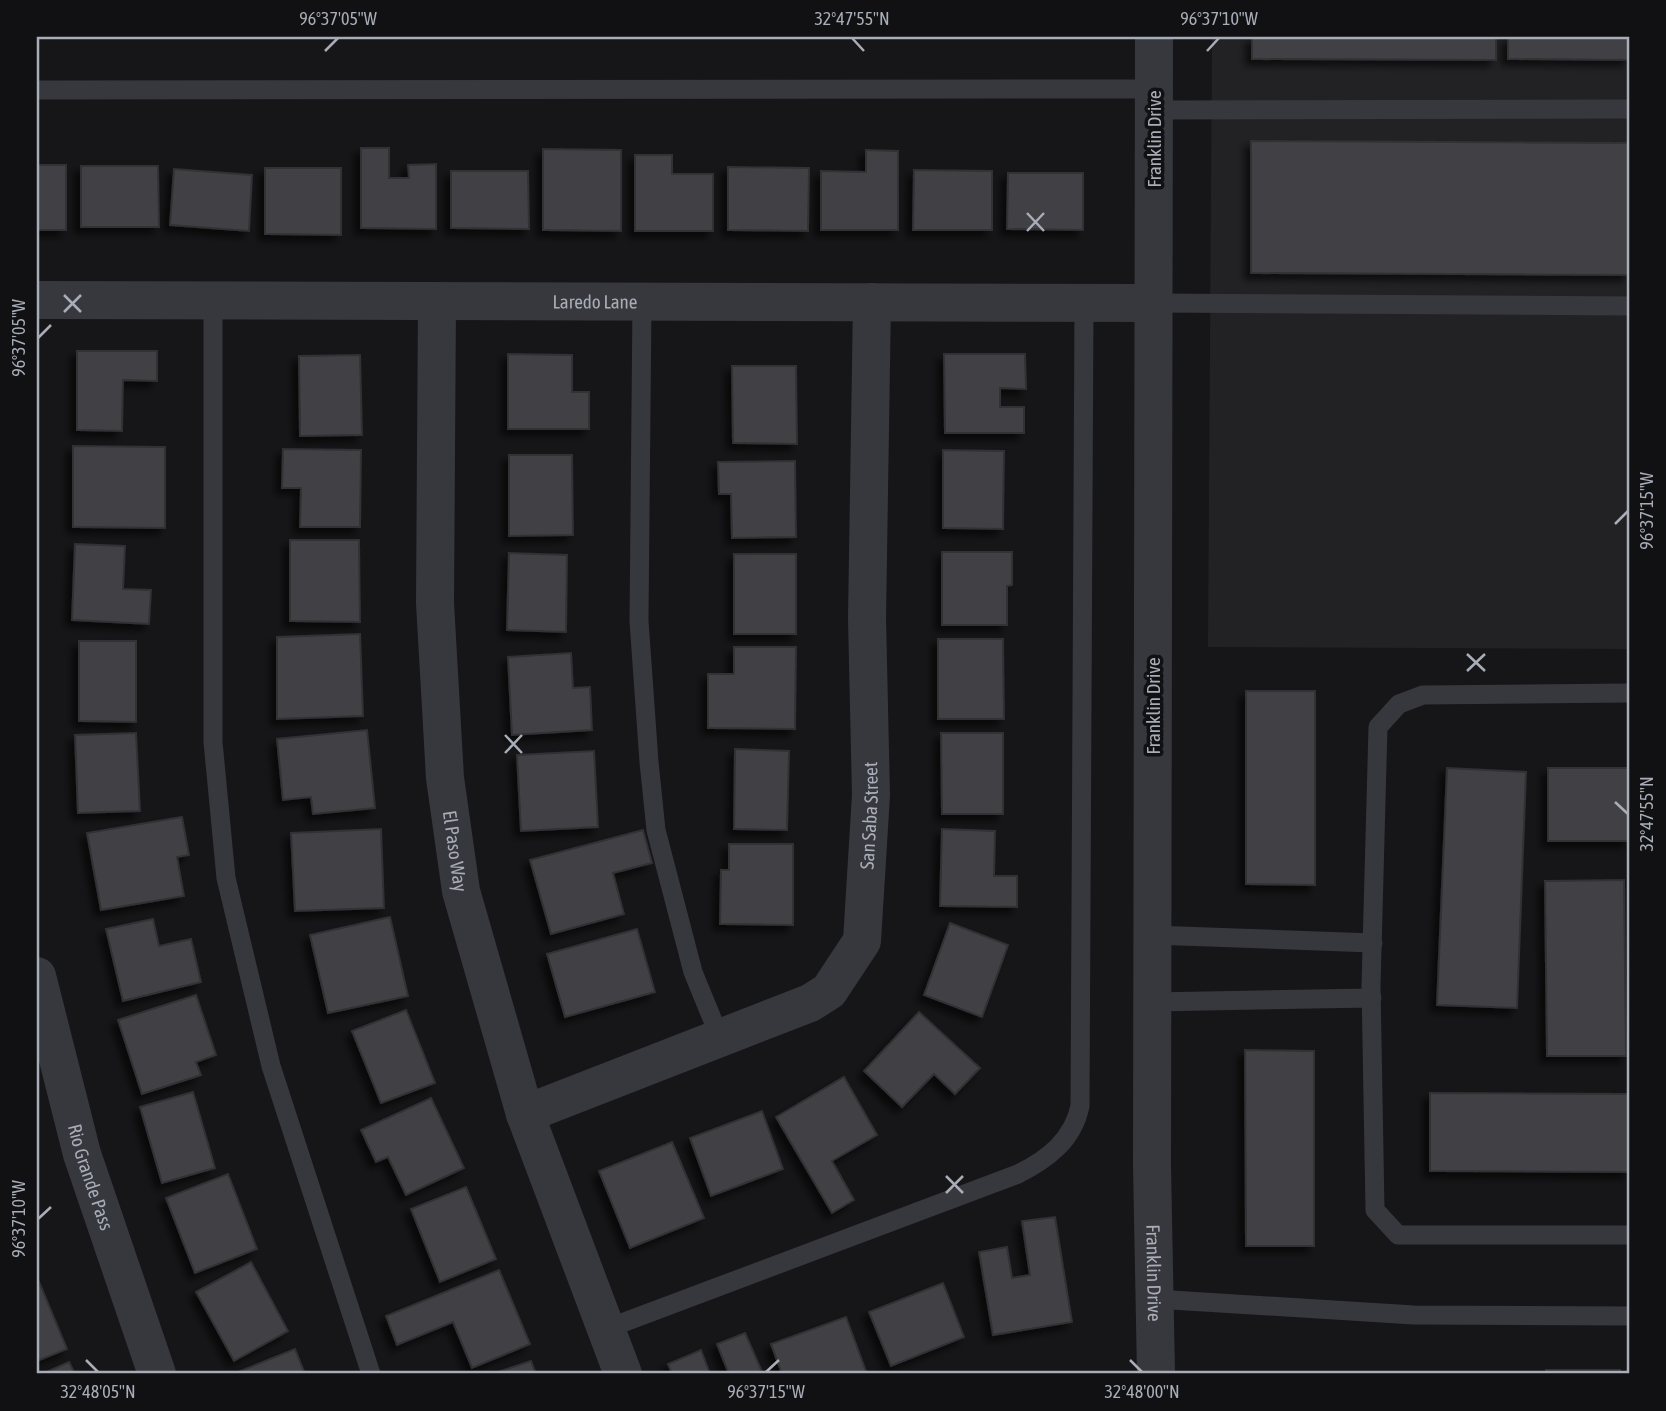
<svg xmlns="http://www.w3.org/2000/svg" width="1666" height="1411" font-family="'Asap Condensed',sans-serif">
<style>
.built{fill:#222225}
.building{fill:#404145;stroke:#303034;stroke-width:2;filter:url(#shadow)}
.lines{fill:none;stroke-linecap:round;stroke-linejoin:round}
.service{stroke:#37383d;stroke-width:19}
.minor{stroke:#37383d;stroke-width:38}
.tertiary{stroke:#37383d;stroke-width:38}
.ticks{fill:none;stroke:#a8adb8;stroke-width:2.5}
.labels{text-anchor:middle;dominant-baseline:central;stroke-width:7;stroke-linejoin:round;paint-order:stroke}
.street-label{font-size:19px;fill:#a8adb8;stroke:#111113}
.neatline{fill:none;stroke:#a8adb8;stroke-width:2.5}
.ticks-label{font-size:18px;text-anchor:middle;fill:#a8adb8}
</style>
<defs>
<filter id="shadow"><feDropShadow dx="-6" dy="6" stdDeviation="3.5" flood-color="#0009"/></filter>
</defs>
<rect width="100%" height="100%" fill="#161618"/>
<polygon class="built" points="1212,37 1629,37 1629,649 1208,647"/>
<g class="building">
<polygon points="1252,37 1496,37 1496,60 1252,59"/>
<polygon points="1508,37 1629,37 1629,60 1508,59"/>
<polygon points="1251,141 1629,143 1629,275 1251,273"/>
<polygon points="361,148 389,148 389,178 409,178 408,165 436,164 436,229 361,228"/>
<polygon points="543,149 621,150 621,231 543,230"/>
<polygon points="866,150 898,151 898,230 821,230 821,171 866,172"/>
<polygon points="635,155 672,155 672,174 713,174 713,231 635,231"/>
<rect x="37" y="165" width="29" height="65"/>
<polygon points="81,166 158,166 159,227 81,227"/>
<polygon points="728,167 809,168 808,231 728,230"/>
<polygon points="265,168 341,168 341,235 265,234"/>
<polygon points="174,169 252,175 249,231 170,225"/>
<polygon points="914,170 992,171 992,230 913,230"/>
<polygon points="451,171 528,171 529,229 451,228"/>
<polygon points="1008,173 1083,173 1083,230 1007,229"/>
<polygon points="77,351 157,351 157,381 123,380 122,431 77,430"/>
<polygon points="508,354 572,355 572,392 589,392 589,429 508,429"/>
<polygon points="944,354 1025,354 1026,389 1000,388 1000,407 1024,407 1024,433 945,433"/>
<polygon points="360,355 362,435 300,436 299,356"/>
<polygon points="732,366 796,366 797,444 733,443"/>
<polygon points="73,446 165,447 165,528 73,527"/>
<polygon points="283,449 361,450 360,527 300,527 301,488 282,488"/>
<polygon points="943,450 1004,451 1003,529 943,528"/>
<polygon points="509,455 572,455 573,535 509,536"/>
<polygon points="795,461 796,537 732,538 731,494 719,494 718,462"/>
<polygon points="290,540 359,540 360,622 290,621"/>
<polygon points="75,544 125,546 123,589 151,590 149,624 72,620"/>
<polygon points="942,552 1012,552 1012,585 1007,586 1007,625 942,625"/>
<polygon points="509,553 567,555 566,632 507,630"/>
<rect x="734" y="554" width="62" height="80"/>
<polygon points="360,634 363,716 277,719 277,637"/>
<polygon points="938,639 1003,639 1004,719 938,719"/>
<polygon points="79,641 136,641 136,722 79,721"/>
<polygon points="734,647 796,647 795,729 708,728 708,674 734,674"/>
<polygon points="571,653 573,688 590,687 592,730 512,735 508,657"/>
<polygon points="1246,691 1315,691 1315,885 1246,884"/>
<polygon points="367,730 375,808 313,814 311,797 283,800 277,739"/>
<polygon points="136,733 140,811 78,813 75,735"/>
<polygon points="941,733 1003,733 1003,814 942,814"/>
<polygon points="735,749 789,751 787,830 734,829"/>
<polygon points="594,751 598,827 521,831 517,755"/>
<polygon points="1447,768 1526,772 1517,1008 1437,1005"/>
<rect x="1548" y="768" width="81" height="73"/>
<polygon points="182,817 189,855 177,857 184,896 101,910 87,833"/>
<polygon points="381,829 384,908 295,911 291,833"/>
<polygon points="942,829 995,831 994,876 1017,876 1017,907 940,906"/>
<polygon points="643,830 652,863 613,873 624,914 551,934 530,860"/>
<polygon points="729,844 793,844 793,925 720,924 721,870 729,870"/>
<polygon points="1624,880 1626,1056 1547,1056 1545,881"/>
<polygon points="390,917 408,996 328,1013 310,935"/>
<polygon points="153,919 159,946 191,939 201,982 123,1001 106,929"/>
<polygon points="950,923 1008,945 982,1017 924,995"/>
<polygon points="637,929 655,992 565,1017 547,954"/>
<polygon points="196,995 216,1055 196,1062 201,1075 142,1094 118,1020"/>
<polygon points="406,1010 435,1083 381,1103 352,1031"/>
<polygon points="919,1012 980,1068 955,1094 934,1074 902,1107 864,1071"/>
<polygon points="1245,1050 1314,1051 1314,1246 1246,1246"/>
<polygon points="844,1077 877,1135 832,1161 854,1200 832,1213 776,1117"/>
<polygon points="193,1092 215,1168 162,1183 140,1107"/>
<polygon points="1430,1093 1629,1094 1629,1172 1430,1171"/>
<polygon points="431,1098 464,1168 406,1195 388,1157 376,1162 361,1130"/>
<polygon points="762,1111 783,1169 711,1196 690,1138"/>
<polygon points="672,1142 704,1218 630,1248 599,1171"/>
<polygon points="228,1174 257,1249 195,1273 166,1198"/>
<polygon points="466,1187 496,1259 440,1282 411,1209"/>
<polygon points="1055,1217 1072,1322 993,1335 979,1252 1007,1247 1012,1278 1030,1275 1022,1221"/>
<polygon points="251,1262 288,1331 234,1361 196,1292"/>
<polygon points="499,1270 530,1344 472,1368 453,1322 397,1345 386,1316"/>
<polygon points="37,1277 67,1349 37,1361"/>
<polygon points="943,1283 964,1337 891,1366 869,1312"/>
<polygon points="846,1317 867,1374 782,1374 771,1344"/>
<polygon points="745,1333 763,1374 729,1374 717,1344"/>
<polygon points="295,1349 305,1374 233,1374"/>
<polygon points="701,1350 710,1374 672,1374 668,1364"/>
<polygon points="531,1361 536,1374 492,1374"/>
<polygon points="69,1362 75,1374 42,1374"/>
<rect x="1546" y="1370" width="74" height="4"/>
<rect x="1324" y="1373" width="172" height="1"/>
</g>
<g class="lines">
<g class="service">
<polyline points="37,90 1154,89"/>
<polyline points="1154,110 1629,109"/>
<polyline points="213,301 213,742 226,878 271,1066 371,1374"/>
<polyline points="642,302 639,621 649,762 656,830 693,972 720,1038"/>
<polyline points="1154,303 1629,306"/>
<polyline points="1629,693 1423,695 1399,704 1378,727 1371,986 1375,1210 1398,1235 1629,1235"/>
<polyline points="1152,935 1373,943"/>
<polyline points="1152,1002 1372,998"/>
<polyline points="1155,1299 1414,1315 1629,1316"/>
<path d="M 606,1329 L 1018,1174 C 1048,1159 1073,1140 1080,1106 L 1084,303"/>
</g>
<g class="minor">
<path id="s1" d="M 37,300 L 1154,303"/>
<path id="s2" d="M 437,301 L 435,603 L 445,778 L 461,891 L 525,1114 L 623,1374"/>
<path id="s3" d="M 37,976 L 82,1154 L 157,1374"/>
<path id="s4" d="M 525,1114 L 810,1003 L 829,991 L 862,941 L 871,795 L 867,618 L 872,302"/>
</g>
<path class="tertiary" id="s5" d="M 1154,37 L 1152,1165 L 1156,1374"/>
</g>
<path class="ticks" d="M 852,38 L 864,51M 325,51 L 338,38M 1207,51 L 1219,38M 1027,213 L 1044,231M 1027,231 L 1044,213M 64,295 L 81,312M 64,312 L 81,295M 38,338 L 51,325M 1615,524 L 1628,511M 1467,654 L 1485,671M 1467,671 L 1485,654M 505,735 L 522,753M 505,753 L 522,735M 1615,802 L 1628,814M 946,1176 L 963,1193M 946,1193 L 963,1176M 38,1219 L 51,1207M 86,1360 L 98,1372M 1130,1360 L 1142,1372M 766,1372 L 779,1360"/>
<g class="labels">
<g class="street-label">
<text transform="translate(1154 139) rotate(-90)">Franklin Drive</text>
<text stroke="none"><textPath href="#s1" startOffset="558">Laredo Lane</textPath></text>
<text transform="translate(1153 706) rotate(-90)">Franklin Drive</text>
<text stroke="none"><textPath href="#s4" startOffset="514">San Saba Street</textPath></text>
<text stroke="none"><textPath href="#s2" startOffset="551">El Paso Way</textPath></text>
<text stroke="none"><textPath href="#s3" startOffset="208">Rio Grande Pass</textPath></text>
<text stroke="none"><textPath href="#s5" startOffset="1236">Franklin Drive</textPath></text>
</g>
</g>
<rect width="1666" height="1411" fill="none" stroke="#111113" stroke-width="77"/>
<rect x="38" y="38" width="1590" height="1334" class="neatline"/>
<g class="ticks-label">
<text x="338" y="25">96°37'05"W</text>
<text x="852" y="25">32°47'55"N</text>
<text x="1219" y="25">96°37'10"W</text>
<text transform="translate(19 338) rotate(-90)" y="6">96°37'05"W</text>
<text transform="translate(1647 511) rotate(-90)" y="6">96°37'15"W</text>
<text transform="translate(1647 814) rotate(-90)" y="6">32°47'55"N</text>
<text transform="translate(19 1219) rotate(-90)" y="6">96°37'10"W</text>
<text x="98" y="1398">32°48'05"N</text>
<text x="766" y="1398">96°37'15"W</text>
<text x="1142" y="1398">32°48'00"N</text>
</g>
</svg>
